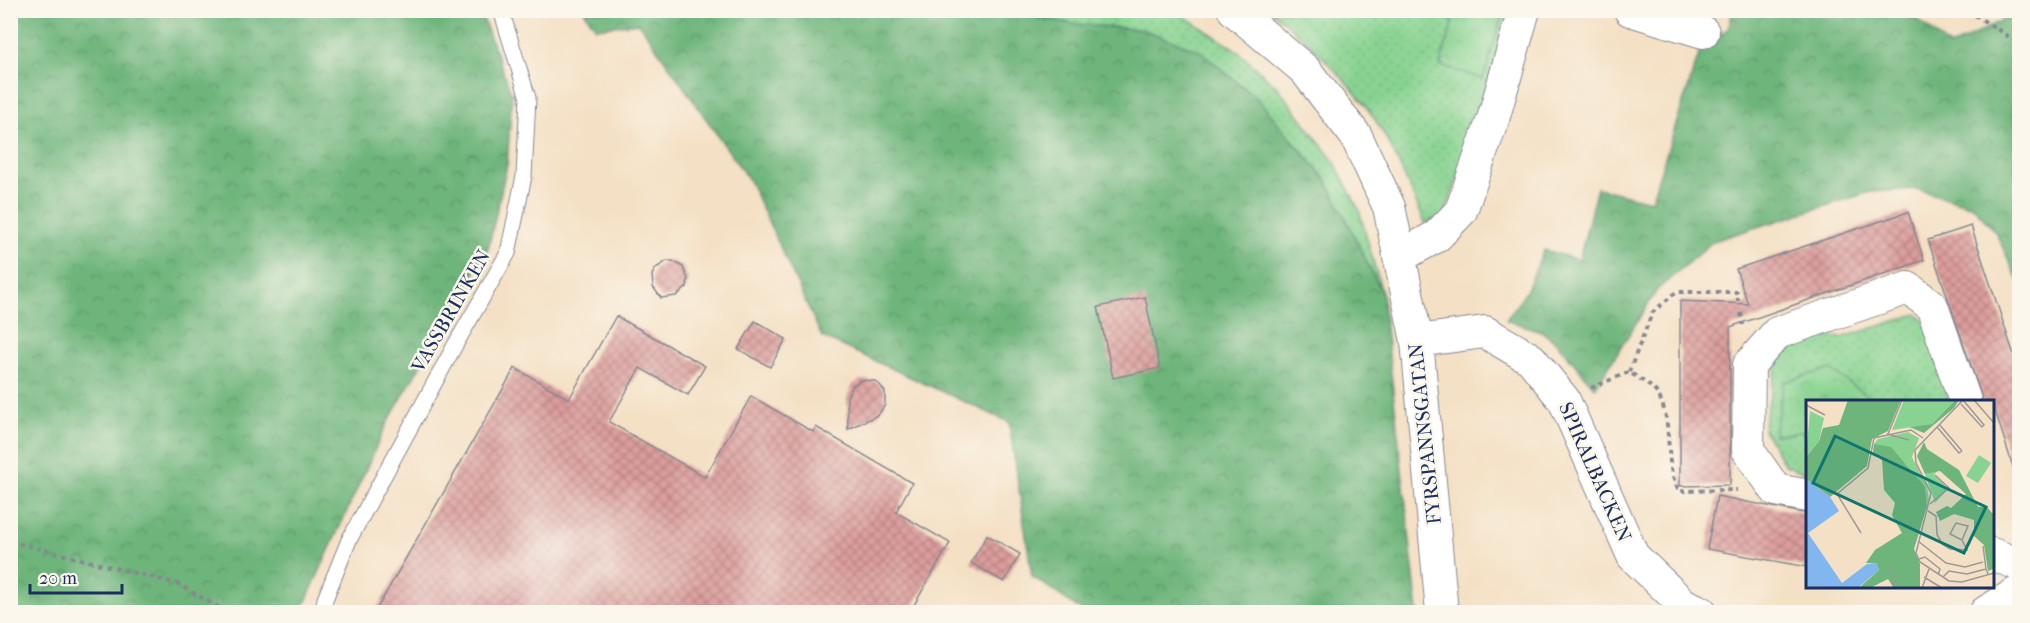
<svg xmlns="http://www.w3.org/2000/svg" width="2030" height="623" font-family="'IM FELL French Canon',serif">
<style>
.grass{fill:url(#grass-dots);stroke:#528178;stroke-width:1.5}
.forest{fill:url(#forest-crowns);stroke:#44726c;stroke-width:1.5}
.park{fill:url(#park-crowns);stroke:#528178;stroke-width:1.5}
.building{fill:url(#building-cross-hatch)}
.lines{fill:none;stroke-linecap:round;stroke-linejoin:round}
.service-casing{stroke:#888891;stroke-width:17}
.minor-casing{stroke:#888891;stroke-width:34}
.path{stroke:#888891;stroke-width:4;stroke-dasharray:4.5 4.5;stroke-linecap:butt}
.service{stroke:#fff;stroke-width:15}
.minor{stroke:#fff;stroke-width:32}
.labels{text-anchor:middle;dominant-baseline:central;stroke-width:5;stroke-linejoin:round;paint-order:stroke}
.street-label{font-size:20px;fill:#1b2f5e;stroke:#fbf7ec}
.inset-road{fill:none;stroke:#9d999b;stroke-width:1.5}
.view{fill:#0f766e;fill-opacity:0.15;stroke:#0f766e;stroke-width:3}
.inset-edge{fill:none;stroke:#1b2f5e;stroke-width:3}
</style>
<defs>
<pattern id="grass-dots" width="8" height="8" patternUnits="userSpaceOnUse" patternTransform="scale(1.5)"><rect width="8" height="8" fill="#88d391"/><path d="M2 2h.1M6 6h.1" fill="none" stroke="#75b57f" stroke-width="1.8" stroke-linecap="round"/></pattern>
<pattern id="forest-crowns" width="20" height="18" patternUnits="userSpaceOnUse" patternTransform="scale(1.5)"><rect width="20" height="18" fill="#6eb57b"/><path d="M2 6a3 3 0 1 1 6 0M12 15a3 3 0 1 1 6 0" fill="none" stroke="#5a9468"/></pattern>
<pattern id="park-crowns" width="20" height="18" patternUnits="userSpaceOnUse" patternTransform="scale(1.5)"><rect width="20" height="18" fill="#88d391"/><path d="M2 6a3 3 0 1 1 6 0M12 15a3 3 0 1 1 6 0" fill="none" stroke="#75b57f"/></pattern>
<pattern id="building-cross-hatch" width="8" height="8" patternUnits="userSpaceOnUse" patternTransform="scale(1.5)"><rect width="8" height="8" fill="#dd9e9c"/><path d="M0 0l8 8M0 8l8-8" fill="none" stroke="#b28182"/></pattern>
</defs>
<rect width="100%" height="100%" fill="#fbf7ec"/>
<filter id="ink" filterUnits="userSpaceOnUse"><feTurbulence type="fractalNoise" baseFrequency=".0167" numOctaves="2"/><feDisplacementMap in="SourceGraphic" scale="12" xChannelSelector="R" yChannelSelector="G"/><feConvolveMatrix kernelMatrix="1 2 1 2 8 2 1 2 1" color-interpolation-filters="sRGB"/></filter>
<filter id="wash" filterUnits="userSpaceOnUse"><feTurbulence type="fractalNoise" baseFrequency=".008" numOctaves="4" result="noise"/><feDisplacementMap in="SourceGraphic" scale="24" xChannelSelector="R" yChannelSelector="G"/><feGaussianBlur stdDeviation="1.35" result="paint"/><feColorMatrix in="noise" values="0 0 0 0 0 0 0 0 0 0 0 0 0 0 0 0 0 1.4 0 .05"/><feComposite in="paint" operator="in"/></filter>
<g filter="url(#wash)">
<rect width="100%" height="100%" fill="#f4e0c4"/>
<g class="grass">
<polygon points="1001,11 1176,11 1235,49 1279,89 1335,163 1359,210 1382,293 1327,181 1144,30 1074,24"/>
<path d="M 1271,11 L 1422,11 L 1454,20 L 1440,65 L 1482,78 L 1502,17 L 1498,11 L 1516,11 L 1444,217 L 1425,223 C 1407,182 1390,137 1362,101 C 1335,67 1304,38 1271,11 Z"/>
<polygon points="1917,314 1926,323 1949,401 1808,401 1808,474 1785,465 1763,428 1779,355 1818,335 1841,338"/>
</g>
<g class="forest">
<polygon points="10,11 480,11 512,95 507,165 488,249 386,425 301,612 11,612"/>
<polygon points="584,11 1001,11 1074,24 1144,30 1198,50 1257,98 1327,181 1382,293 1418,612 1084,612 1032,576 1009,422 822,337 749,180 639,23 596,28"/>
<polygon points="1733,11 1908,11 1950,47 2019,12 2019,282 1996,233 1973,206 1917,189 1870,192 1713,241 1657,290 1595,388 1557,343 1541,331 1506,320 1526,292 1544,250 1579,260 1597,188 1651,201 1702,45 1728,29"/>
</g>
<g class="park">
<polygon points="1422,11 1498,11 1502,17 1483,79 1440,65 1453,20"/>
<polygon points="1829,369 1875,401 1808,401 1808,431 1774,435 1784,382"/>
</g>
<g id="blocks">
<g class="building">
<polygon points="1908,212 1924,260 1730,327 1730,485 1680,486 1680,301 1748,304 1736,269"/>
<polygon points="1971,226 2019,370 2019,472 2015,473 1992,401 1983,401 1928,240"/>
<polygon points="667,261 673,261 683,267 688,279 687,287 676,296 661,298 653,287 652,275 656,268"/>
<polygon points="1145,297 1160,368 1113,378 1098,307"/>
<polygon points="616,316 705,366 688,395 640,368 609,422 705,477 751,396 813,432 816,427 912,483 896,512 950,543 910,612 375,612 515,368 569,399"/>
<polygon points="755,321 786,339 770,367 738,349"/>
<polygon points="861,380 875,381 880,385 885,392 885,405 878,415 848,429 847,397 853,385"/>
<polygon points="1717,496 1808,514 1808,567 1707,549"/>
<polygon points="987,535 1020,554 1004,582 971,563"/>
</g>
</g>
</g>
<g filter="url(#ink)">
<use href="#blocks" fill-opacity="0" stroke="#888891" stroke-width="1.5"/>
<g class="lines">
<defs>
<polyline id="service" points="323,612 325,599 349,540 454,347 508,253 524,176 528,98 501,10"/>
<g id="minor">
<polyline points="1234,10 1305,70 1356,136 1389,207 1417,341 1442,612"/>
<polyline points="1630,10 1703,32"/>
<polyline points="1399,257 1437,236 1461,211 1494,116 1524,10"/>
<polyline points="1417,341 1485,332 1531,359 1564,400 1633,556 1683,604 1701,612"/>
<polyline points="1808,496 1776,490 1748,450 1749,365 1777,333 1908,288 1932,306 1965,401"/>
<polyline points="1992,554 2020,565"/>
<polyline points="1986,612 2020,591"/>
</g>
</defs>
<use href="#service" class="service-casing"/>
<use href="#minor" class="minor-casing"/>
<g class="path">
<polyline points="1967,10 2020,44"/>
<polyline points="1741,313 1743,325"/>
<polyline points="1629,372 1652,313 1676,292 1737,292 1738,301"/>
<path d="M 1591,388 L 1629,372 C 1638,378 1653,386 1658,395 C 1675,424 1662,462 1679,491 L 1737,490"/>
<polyline points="10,541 178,584 227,612"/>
</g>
<use href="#service" class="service"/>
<use href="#minor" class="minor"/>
</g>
</g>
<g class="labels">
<g class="street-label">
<text transform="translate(451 311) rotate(-60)">VASSBRINKEN</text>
<text transform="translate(1425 434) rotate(-96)">FYRSPANNSGATAN</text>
<text transform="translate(1595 472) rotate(66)">SPIRALBACKEN</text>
</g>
</g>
<g transform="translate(1806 400)">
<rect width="188" height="188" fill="#f4e0c4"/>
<path d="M 102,32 L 113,38 L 106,57 L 121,87 L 123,99 L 121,106 L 119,87 L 102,71 L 101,65 L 68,44 L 72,39 ZM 131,71 L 128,75 L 139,85 L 134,86 L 142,89 L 129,103 L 119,74 Z" fill="#88d391"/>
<path d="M 42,0 L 95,0 L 82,31 L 66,39 L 61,66 L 24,97 L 0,79 L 0,57 L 13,41 L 17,28 L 33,25 ZM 149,0 L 153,0 L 148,8 L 118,33 L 101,26 L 126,24 ZM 118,42 L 121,49 L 153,70 L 172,107 L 181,107 L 187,114 L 187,169 L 182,171 L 178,145 L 168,136 L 168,120 L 148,114 L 134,121 L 130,112 L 141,106 L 145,108 L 160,94 L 134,71 L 119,74 L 111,56 ZM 68,44 L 85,47 L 119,87 L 121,106 L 108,149 L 114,164 L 114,187 L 87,187 L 82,179 L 66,187 L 53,188 L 73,170 L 70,163 L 60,163 L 69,150 L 96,133 L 86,115 L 89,103 L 78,90 L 76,60 L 67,52 Z" fill="#6eb57b"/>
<path d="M 98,0 L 149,0 L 126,24 L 86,30 Z" fill="#88d391"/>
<path d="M 4,11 L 18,18 L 13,41 L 0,57 Z" fill="#88d391"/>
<path d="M 173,55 L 185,63 L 172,83 L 160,76 Z" fill="#88d391"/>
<path d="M 0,79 L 24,97 L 33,111 L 2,133 L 36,183 L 61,164 L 70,163 L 73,170 L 53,187 L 0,187 Z" fill="#81b6ef"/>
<path class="inset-road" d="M 157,0 L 109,50 L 110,63 L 125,93 L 110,153 L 114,162 L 143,181 L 156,182 L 188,173M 168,0 L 188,23M 155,4 L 176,27 L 178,25 L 157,0M 0,5 L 19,15M 133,24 L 156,51M 131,27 L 153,53 L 156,51M 81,34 L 103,40M 82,34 L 96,0M 124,104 L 143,88 L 129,75M 122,111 L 130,116 L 131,134 L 136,144 L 144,149 L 161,150 L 156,140 L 144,134 L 150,123 L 162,126 L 156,140M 55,133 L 31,94 L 62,68 L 68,38 L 105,30 L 117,38M 112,141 L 140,163 L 159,167 L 177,162M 177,146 L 180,169M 113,159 L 119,157 L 134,169 L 132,175M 83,165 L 90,188M 118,177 L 136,188M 137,177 L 143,171 L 161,174 L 180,169 L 182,174M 116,188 L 123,169"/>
<path class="view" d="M 29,36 L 180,107 L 158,153 L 7,83 Z"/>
<rect width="188" height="188" class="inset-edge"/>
</g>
<rect width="2030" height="623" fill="none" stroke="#fbf7ec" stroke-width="36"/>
<path d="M30 584v9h92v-9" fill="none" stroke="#1b2f5e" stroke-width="3"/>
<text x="39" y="584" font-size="18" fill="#1b2f5e" stroke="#fbf7ec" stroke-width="4.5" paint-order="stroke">20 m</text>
</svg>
